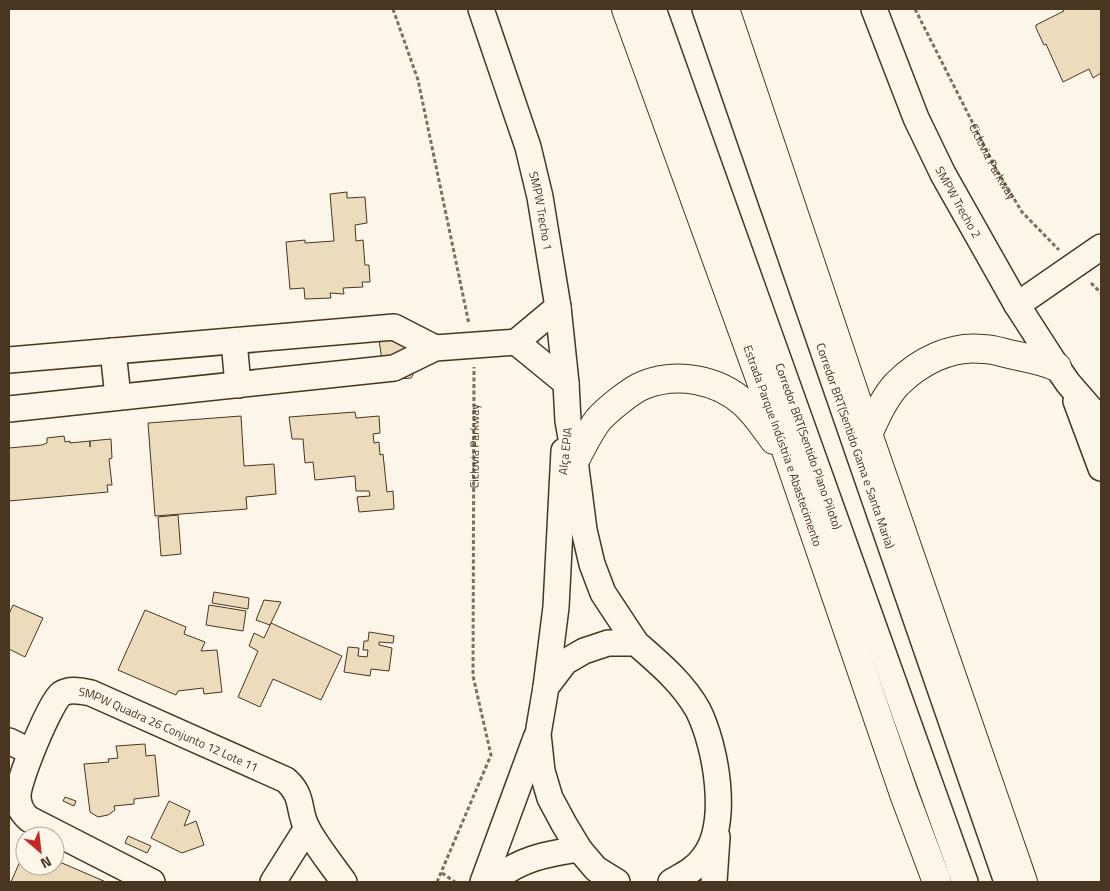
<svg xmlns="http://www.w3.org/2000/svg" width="1110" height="891" font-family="'Titillium Web',sans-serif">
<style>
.building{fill:#ecdcbc;stroke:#4a3520}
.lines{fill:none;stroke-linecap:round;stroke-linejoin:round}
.minor-casing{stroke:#4a3520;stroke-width:28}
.highway-casing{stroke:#4a3520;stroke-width:30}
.path{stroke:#7f6f5c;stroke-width:3;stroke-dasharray:4 2.5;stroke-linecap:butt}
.minor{stroke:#fbf6e9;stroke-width:25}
.highway{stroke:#fbf6e9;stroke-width:28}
.labels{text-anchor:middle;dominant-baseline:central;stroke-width:4;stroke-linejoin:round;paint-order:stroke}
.street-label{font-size:12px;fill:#4a3520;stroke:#fbf6e9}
</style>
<rect width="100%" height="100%" fill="#fbf6e9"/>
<g class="building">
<polygon points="1062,9 1101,9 1101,73 1093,78 1089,69 1063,82 1046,44 1044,45 1036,28 1036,25 1064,11"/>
<polygon points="347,192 347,198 365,197 367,223 355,225 356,241 363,240 365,265 369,265 370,282 362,282 363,287 343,288 344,294 330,293 331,298 305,299 304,288 290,289 286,242 305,240 305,243 334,241 330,194"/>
<polygon points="410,336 413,375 411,378 386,380 385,381 379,340"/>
<polygon points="355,412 356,418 379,416 380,433 373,434 374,443 379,442 380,455 383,454 387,492 393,491 394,509 359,512 357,497 370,496 369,491 356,491 355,476 315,480 313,462 305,463 303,439 292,439 289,417"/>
<polygon points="241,416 244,466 274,464 276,494 246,497 247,509 155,516 148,423"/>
<polygon points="64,436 65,442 70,441 70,443 90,441 90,447 90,441 111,439 112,458 109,459 112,485 107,485 108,492 9,501 9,448 42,445 47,443 47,438"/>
<polygon points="178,515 181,554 161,556 158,517"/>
<polygon points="214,592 249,598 248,609 212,603"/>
<polygon points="264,600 281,602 270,625 256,620"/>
<polygon points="13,605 43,618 25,657 9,649 9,614"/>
<polygon points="209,605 246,611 243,631 206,625"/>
<polygon points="145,610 186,627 184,634 205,642 201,651 217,650 222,692 204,694 203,688 178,691 176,695 118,670"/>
<polygon points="271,623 342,656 321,700 273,679 260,707 238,697 258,651 249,646 254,633 264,638"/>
<polygon points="369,632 394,636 393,643 379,642 379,645 392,648 389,671 371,669 370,676 344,672 348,647 359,648 358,656 367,657 368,650 363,650 364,641 368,641"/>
<polygon points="145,744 146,756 155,755 159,796 134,799 134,804 114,806 115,810 108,815 98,817 90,812 84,764 109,762 108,759 118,758 116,746"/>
<polygon points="65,797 76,801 74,806 63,801"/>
<polygon points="169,801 190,811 184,826 196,821 204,845 182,853 151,838"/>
<polygon points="128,836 151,846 147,853 125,843"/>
<polygon points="25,850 25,866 55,866 55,860 106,882 11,882"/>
</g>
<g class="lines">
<defs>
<g id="minor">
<path id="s3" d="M 481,9 L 528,147 L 540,197 L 558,307 L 566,383 L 568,421 L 575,460 L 584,530 L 592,564 L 603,593 L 636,643"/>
<path id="s4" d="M 653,9 L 965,882"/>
<path id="s5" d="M 705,9 L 1007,882"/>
<path id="s6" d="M 874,9 L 916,118 L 943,174 L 1017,305 L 1057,367 L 1068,383 L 1101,421"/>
<polyline points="1017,305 1101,247"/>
<polyline points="234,341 238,385"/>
<polyline points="516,342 566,383"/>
<polyline points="113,351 118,397"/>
<polyline points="9,360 394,327 435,348"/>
<polyline points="1076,401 1101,468"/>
<polyline points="9,409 394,368 435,348 516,342 558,307"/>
<polyline points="546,687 556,607 564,451"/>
<polyline points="9,741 31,752"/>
<path id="s7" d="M 152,882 L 29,819 C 22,813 18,806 18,796 C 18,780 50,703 61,694 C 70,688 81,691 91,693 L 286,780 C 305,797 297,811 308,830 C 318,848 332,865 344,882"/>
<polyline points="273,882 307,828"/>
<polyline points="483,882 536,738"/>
<path d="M 493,882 C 518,859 546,854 579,849"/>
<path d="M 617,882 L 596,869 L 579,849 L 564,824 L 550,798 L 542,771 L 538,734 L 546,687 L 565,662 L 584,651 L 608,643 L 636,643 C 659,663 683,683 698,710 C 716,746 730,823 704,857 C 696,869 683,875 671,882"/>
<polyline points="714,882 717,837"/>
</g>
<g id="highway">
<path id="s8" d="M 626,9 L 788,456 L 904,794 L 937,882"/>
<polyline points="725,9 868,434 1023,882"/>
<path d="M 868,434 C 876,417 884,398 897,384 C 919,362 951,345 983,349 C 992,349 1001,352 1009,354 C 1026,358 1042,360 1057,367"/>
<path d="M 575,460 C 582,447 589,432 598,420 C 607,410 631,390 644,385 C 677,372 718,379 745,404 C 756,414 765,428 774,440"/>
</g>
</defs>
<use href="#minor" class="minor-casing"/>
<use href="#highway" class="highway-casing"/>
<g class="path">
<polyline points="393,9 418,80 469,324"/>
<path id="s1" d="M 915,9 L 996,169 L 1022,212 L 1059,250"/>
<polyline points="1091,283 1101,293"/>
<polyline points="442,873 455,882"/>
<path id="s2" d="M 437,882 L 491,755 L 473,676 L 474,367"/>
</g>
<use href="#minor" class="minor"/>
<use href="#highway" class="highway"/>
</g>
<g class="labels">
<g class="street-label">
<text stroke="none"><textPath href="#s1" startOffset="171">Ciclovia Parkway</textPath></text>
<text stroke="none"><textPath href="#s6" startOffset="211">SMPW Trecho 2</textPath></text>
<text stroke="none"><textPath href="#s3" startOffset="211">SMPW Trecho 1</textPath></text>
<text stroke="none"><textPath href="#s8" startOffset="464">Estrada Parque Indústria e Abastecimento</textPath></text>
<text stroke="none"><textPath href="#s4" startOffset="464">Corredor BRT(Sentido Plano Piloto)</textPath></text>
<text stroke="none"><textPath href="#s5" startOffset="462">Corredor BRT(Sentido Gama e Santa Maria)</textPath></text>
<text stroke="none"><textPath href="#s2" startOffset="449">Ciclovia Parkway</textPath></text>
<text transform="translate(565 451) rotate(-84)">Alça EPIA</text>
<text stroke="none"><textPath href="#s7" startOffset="392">SMPW Quadra 26 Conjunto 12 Lote 11</textPath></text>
</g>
</g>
<rect width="1110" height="891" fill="none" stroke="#4a3520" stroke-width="20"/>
<g transform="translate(40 851) rotate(152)"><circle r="24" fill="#fbf6e9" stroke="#b4a999"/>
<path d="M0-4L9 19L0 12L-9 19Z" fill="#c62828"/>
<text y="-8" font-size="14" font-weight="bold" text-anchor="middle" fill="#4a3520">N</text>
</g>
</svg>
